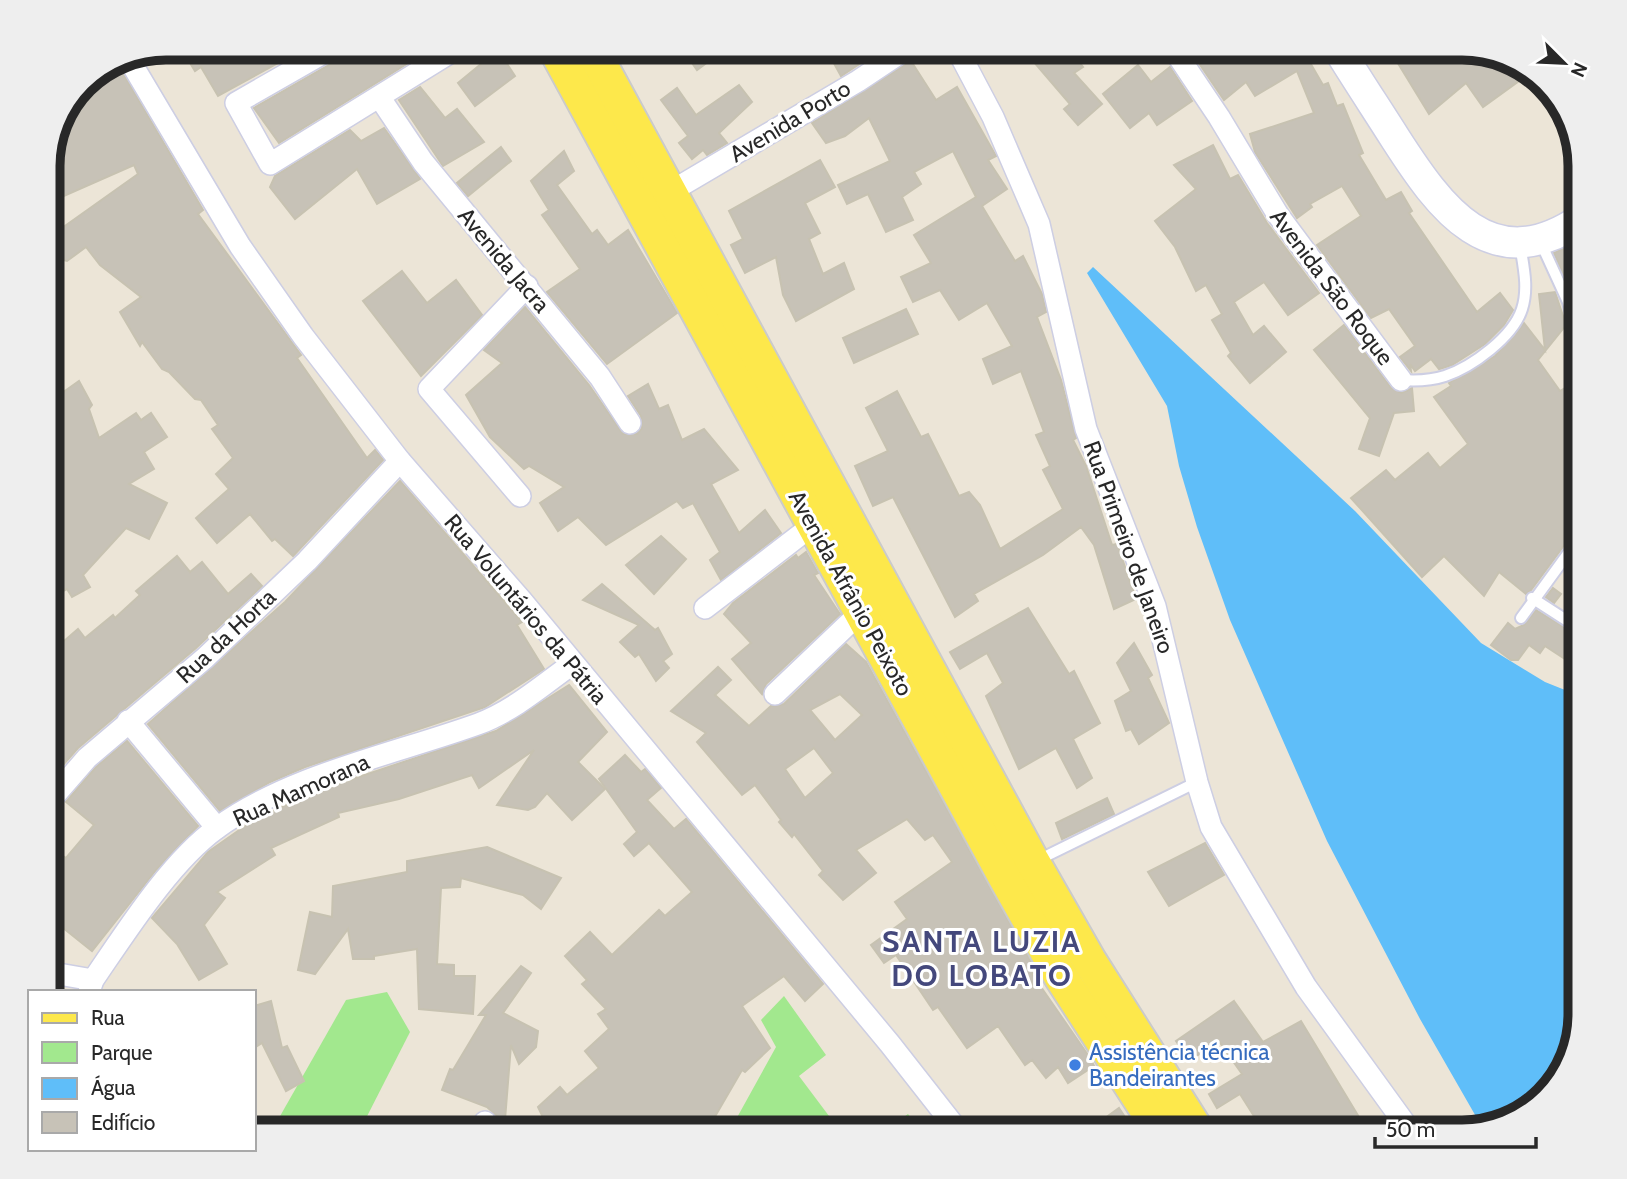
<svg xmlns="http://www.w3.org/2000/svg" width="1627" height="1179" font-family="Cabin,sans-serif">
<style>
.green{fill:#a2e88e}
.water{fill:#5fbef9}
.building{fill:#c7c2b7;stroke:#c7c2b1;stroke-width:2;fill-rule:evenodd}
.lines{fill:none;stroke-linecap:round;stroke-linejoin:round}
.service-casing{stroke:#cdcee3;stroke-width:14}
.minor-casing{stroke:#cdcee3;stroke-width:24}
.secondary-casing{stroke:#cdcee3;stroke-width:33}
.primary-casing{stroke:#cbcbcb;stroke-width:37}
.service{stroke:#fff;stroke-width:10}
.minor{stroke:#fff;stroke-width:21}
.secondary{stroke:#fff;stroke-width:30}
.primary{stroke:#fde84b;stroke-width:33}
.shop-dot{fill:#3f7fe0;stroke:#fff;stroke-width:2.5}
.labels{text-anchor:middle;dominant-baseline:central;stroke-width:6;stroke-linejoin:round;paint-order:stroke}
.street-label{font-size:23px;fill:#282828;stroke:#fff}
.shop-label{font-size:23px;fill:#366cbe;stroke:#fff;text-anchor:start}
.district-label{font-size:30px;font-weight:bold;letter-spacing:2px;fill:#44487c;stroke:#fff}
.rim{fill:none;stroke:#282828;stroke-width:9}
</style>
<rect width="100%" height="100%" fill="#ece5d7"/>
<g class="green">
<polygon points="387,992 410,1032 359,1132 271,1132 346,1000"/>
<polygon points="784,996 826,1055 799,1076 841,1132 729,1132 776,1047 761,1020"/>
<polygon points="908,1114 922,1132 884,1132"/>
</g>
<polygon class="water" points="1093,267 1355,511 1481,643 1545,682 1580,696 1580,1014 1556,1085 1514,1119 1482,1127 1420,1019 1327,841 1230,620 1197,527 1179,466 1167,406 1087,273"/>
<g class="building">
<polygon points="195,47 307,47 218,96 201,67 195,71 184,53"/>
<polygon points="347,47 434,47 279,143 254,108 341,58"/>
<polygon points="681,47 728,47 697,70"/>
<polygon points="825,47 885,47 841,76"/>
<polygon points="1021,47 1068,47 1083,67 1074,73 1102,104 1078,125 1064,109 1070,104"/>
<polygon points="1188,47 1301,47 1323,85 1328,83 1337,106 1343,104 1363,153 1359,155 1386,200 1401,192 1412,211 1409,213 1477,312 1500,293 1513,310 1504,325 1485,344 1452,365 1439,369 1431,359 1415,371 1410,364 1411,371 1400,357 1415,346 1389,309 1371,318 1317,245 1361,216 1342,186 1310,204 1312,207 1297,218 1255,152 1250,134 1314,113 1297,71 1255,96 1246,82 1224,100"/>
<polygon points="1388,47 1462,47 1533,71 1483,107 1466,83 1429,114"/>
<polygon points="498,50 515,76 475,106 458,83"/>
<polygon points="911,61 936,100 957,87 996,156 988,160 1007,189 982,206 1015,261 1023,256 1042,294 1046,312 1037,317 1061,380 1076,438 1073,440 1086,466 1112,545 1117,544 1136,599 1114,609 1094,545 1081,527 1043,555 974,594 978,601 955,617 893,497 873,506 855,466 888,451 866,408 897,391 921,437 928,434 959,496 969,492 980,505 1000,549 1063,509 1043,470 1050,466 1036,435 1044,432 1021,371 993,384 983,359 1012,346 987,303 959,320 940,290 913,302 901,277 931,263 914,235 976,197 953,151 914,172 921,184 902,197 913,220 886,232 868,194 847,204 838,185 890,161 869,118 845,136 826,143 812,123"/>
<polygon points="118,65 203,210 198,214 301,355 297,358 367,458 375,450 383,460 293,556 275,539 272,541 250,514 217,543 196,518 229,489 216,474 233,458 212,429 218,425 201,400 195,399 169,372 162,369 142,342 140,346 120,312 141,297 100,265 86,247 67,261 48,256 48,238 138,174 134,165 48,203 48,157 60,113 87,77"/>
<polygon points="1138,65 1151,82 1170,67 1192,101 1157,125 1149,113 1130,128 1103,94"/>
<polygon points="739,85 752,102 719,133 727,143 707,155 703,150 692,159 679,143 688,136 661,100 677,88 696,115"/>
<polygon points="420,87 445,118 457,109 484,142 443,166 399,100"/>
<polygon points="384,128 420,179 377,204 357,169 295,219 270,187 275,176 350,130 361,141"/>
<polygon points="1213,145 1230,179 1238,175 1267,223 1319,293 1288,315 1264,282 1234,302 1253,335 1264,326 1286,352 1250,383 1228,356 1231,353 1212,320 1222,314 1206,285 1196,291 1175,247 1155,221 1196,189 1174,165"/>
<polygon points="501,147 511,161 468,196 457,183"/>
<polygon points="564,151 574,171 557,185 592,234 597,230 608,245 628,230 677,313 607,364 547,292 580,269 542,215 549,210 531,181"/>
<polygon points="820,160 835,187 805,203 820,233 809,239 823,274 844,263 854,289 796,321 783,295 776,257 745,273 731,245 743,239 729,211"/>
<polygon points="1580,240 1580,307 1578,309 1554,253"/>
<polygon points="402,271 427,303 456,280 482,315 421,376 363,301"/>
<polygon points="1555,292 1566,325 1538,360 1560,391 1580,379 1580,529 1574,532 1531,590 1526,594 1499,572 1484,596 1444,556 1422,577 1351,498 1386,470 1395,480 1428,453 1440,468 1468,444 1434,397 1451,386 1449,383 1495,356 1524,323 1545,350 1539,294"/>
<polygon points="525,307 589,385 623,434 637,434 642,428 641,416 628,396 648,384 659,409 668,405 682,440 704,429 738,470 711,484 739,533 765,510 781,533 721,580 710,560 720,552 693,503 683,508 677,501 606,545 578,517 558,531 540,503 564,487 529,466 524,469 490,437 466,395 502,363 484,350"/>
<polygon points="906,309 918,334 854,363 843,338"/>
<polygon points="1344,325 1391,388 1402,393 1412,388 1414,411 1394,413 1379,456 1359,449 1370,418 1314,350"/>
<polygon points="79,381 92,405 89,409 99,438 136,413 141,420 151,413 167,437 144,452 154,469 129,484 167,503 149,539 126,528 83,575 90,587 72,597 67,589 55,595 48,580 48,403"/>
<polygon points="400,481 522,622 517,625 544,669 485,707 305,767 270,782 220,811 148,724 285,602"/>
<polygon points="661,536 686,559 654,594 626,565"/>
<polygon points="806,552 818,573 814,575 840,614 766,684 762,694 732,659 751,643 724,614 733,603 796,555 798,558"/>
<polygon points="177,556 190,572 202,562 228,594 251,574 262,586 196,648 78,748 47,783 47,705 62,689 48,672 48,655 78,629 85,638 113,615 115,618 140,595 136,591"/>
<polygon points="602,584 655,630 658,628 672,654 663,661 669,668 656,681 639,654 635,657 620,642 639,625 583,600"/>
<polygon points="1553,588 1561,594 1554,603 1546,597"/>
<polygon points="1028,608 1069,674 1074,671 1100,723 1073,739 1092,778 1077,788 1056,748 1019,769 986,696 1003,683 987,653 960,669 950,652"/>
<polygon points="1536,610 1580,637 1580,669 1545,646 1540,653 1529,645 1518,660 1511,660 1491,645 1508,623 1515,629 1524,625"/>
<polygon points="1134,643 1152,675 1148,678 1169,723 1139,744 1131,729 1126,731 1115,701 1131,691 1117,663"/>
<path d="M 846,644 L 866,662 L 1036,971 L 1032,974 L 1090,1058 L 1094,1066 L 1068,1083 L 1058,1067 L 1046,1078 L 1032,1060 L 1025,1065 L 998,1026 L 967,1048 L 938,1007 L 933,1010 L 896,955 L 884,963 L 871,945 L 907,919 L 895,902 L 952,862 L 933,835 L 925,840 L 907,819 L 856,850 L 876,873 L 843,900 L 819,875 L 823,871 L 794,834 L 792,837 L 779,822 L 781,820 L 755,785 L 742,795 L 697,742 L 706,733 L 671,711 L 718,667 L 731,680 L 715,695 L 749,726 L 771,706 L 784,704 ZM 840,694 L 862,715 L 835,740 L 810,710 ZM 814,748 L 833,773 L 805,798 L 785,769 Z"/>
<polygon points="569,685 607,732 578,762 605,789 572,820 547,793 535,807 528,810 497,805 534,750 479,788 472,775 399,799 338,813 339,817 271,848 275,855 217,892 225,898 204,925 227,964 199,980 177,944 152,918 208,852 252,821 314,792 496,731"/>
<polygon points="127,741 198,826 156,870 92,951 47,915 47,845 66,858 94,825 66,802 96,767"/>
<polygon points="625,755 641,772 645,769 661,788 647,800 674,829 686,819 823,984 805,1001 784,976 742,1006 770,1048 745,1072 742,1070 706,1132 550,1132 538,1107 560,1087 567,1095 599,1068 585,1051 609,1029 598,1014 606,1009 582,984 587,980 565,956 590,932 612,955 659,910 665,916 692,892 649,843 634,856 624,844 637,832 599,779"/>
<polygon points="1107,798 1114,814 1062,839 1056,823"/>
<polygon points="1205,843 1224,875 1169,906 1148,872"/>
<polygon points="487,847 561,878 541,909 523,895 461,878 460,887 441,888 437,964 454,965 454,976 475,976 473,1014 419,1009 417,949 374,956 374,959 353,959 348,929 315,974 298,970 310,912 332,917 333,886 407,872 407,861"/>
<polygon points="521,966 531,973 503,1013 538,1031 536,1047 519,1064 511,1045 504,1132 498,1132 497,1116 487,1107 442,1090 450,1069 453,1070 486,1015 479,1015"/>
<polygon points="271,1001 282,1048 287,1046 304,1081 286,1091 262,1043 254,1048 254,1006"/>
<polygon points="1234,1001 1263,1042 1301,1021 1368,1132 1264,1132 1240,1094 1217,1108 1209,1094 1242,1074 1218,1040 1190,1061 1176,1041"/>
<polygon points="1119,1108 1135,1132 1086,1132"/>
</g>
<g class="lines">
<defs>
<g id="service">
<polyline points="1540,241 1568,302 1580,349"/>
<path d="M 1401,380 C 1416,381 1430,381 1445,376 C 1472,367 1513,337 1522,309 C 1529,287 1523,265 1520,244"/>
<polyline points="1532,598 1580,629"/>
<polyline points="1521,618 1580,537"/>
<polyline points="1036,861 1197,782"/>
</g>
<g id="minor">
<polyline points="334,47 236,103 270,164 459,47"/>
<polyline points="956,47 993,117 1039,224 1086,429 1155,606 1197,782 1211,827 1306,987 1411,1132"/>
<polyline points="1172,47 1219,117 1278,215 1401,380"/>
<polyline points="130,61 240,246 303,336 400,461 522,601 890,1044 959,1132"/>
<polyline points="380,98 423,162 600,377 630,423"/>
<polyline points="670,192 858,81 909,47"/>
<polyline points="520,496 429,389 527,286"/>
<polyline points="705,608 813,525"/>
<polyline points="775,694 861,612"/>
<polyline points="128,721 217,828"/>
<polyline points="47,804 87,758 205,658 307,561 400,461"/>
<polyline points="47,972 93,980"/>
<path d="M 89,992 L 93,980 C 126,932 170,862 217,828 C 289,775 395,754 478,724 C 513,711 543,685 572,664"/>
<polyline points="485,1132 485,1122"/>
</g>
<path id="secondary" d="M 1337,47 C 1356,78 1376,108 1395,138 C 1440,208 1491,280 1580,220"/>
<g id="primary">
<polyline points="554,47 1005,877 1061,977 1161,1132"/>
<polyline points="591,47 1033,862 1089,960 1198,1132"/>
</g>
</defs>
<use href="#service" class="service-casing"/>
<use href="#minor" class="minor-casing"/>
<use href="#secondary" class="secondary-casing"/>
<use href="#primary" class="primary-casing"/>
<use href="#service" class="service"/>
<use href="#minor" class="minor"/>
<use href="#secondary" class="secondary"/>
<use href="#primary" class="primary"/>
</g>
<circle class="shop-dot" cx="1075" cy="1065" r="7"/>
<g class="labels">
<g class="street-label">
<text transform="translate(790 121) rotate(-31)">Avenida Porto</text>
<text transform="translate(504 260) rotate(50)">Avenida Jacra</text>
<text transform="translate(1332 287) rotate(53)">Avenida São Roque</text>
<text transform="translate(1129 547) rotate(70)">Rua Primeiro de Janeiro</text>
<text transform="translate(851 593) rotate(61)">Avenida Afrânio Peixoto</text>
<text transform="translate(526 609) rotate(50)">Rua Voluntários da Pátria</text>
<text transform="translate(226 636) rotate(-43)">Rua da Horta</text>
<text transform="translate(301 790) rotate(-24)">Rua Mamorana</text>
</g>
<g class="shop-label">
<text x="1089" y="1052">Assistência técnica<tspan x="1089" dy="26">Bandeirantes</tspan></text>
</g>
<g class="district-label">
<text x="982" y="941">SANTA LUZIA<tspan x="982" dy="34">DO LOBATO</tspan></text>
</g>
</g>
<path d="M0 0H1627V1179H0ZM166 60H1462A106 106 0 0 1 1568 166V1014A106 106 0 0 1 1462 1120H166A106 106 0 0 1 60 1014V166A106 106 0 0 1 166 60Z" fill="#eee" fill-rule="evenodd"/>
<path class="rim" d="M166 60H1462A106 106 0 0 1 1568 166V1014A106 106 0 0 1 1462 1120H166A106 106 0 0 1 60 1014V166A106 106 0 0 1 166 60Z"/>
<rect x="28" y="990" width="228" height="161" fill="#ffffff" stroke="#a9a9a9" stroke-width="2"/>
<rect x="42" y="1013" width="35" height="10" fill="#fde84b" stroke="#a9a9a9" stroke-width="2"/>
<text x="91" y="1025" font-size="21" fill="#282828">Rua</text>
<rect x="42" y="1042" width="35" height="21" fill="#a2e88e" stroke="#a9a9a9" stroke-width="2"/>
<text x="91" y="1060" font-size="21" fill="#282828">Parque</text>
<rect x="42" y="1078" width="35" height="21" fill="#5fbef9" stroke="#a9a9a9" stroke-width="2"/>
<text x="91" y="1095" font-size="21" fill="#282828">Água</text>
<rect x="42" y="1112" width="35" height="21" fill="#c7c2b7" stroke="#a9a9a9" stroke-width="2"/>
<text x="91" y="1130" font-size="21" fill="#282828">Edifício</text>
<g transform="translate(1564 63) rotate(114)" stroke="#ffffff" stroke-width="5" paint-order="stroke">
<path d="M0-5L12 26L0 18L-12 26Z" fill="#282828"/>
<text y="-10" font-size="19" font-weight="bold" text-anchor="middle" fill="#282828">N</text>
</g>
<path d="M1375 1137v10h161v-10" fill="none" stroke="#282828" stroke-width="3.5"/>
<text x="1386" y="1137" font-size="21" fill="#282828" stroke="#ffffff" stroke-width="5" paint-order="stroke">50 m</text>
</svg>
